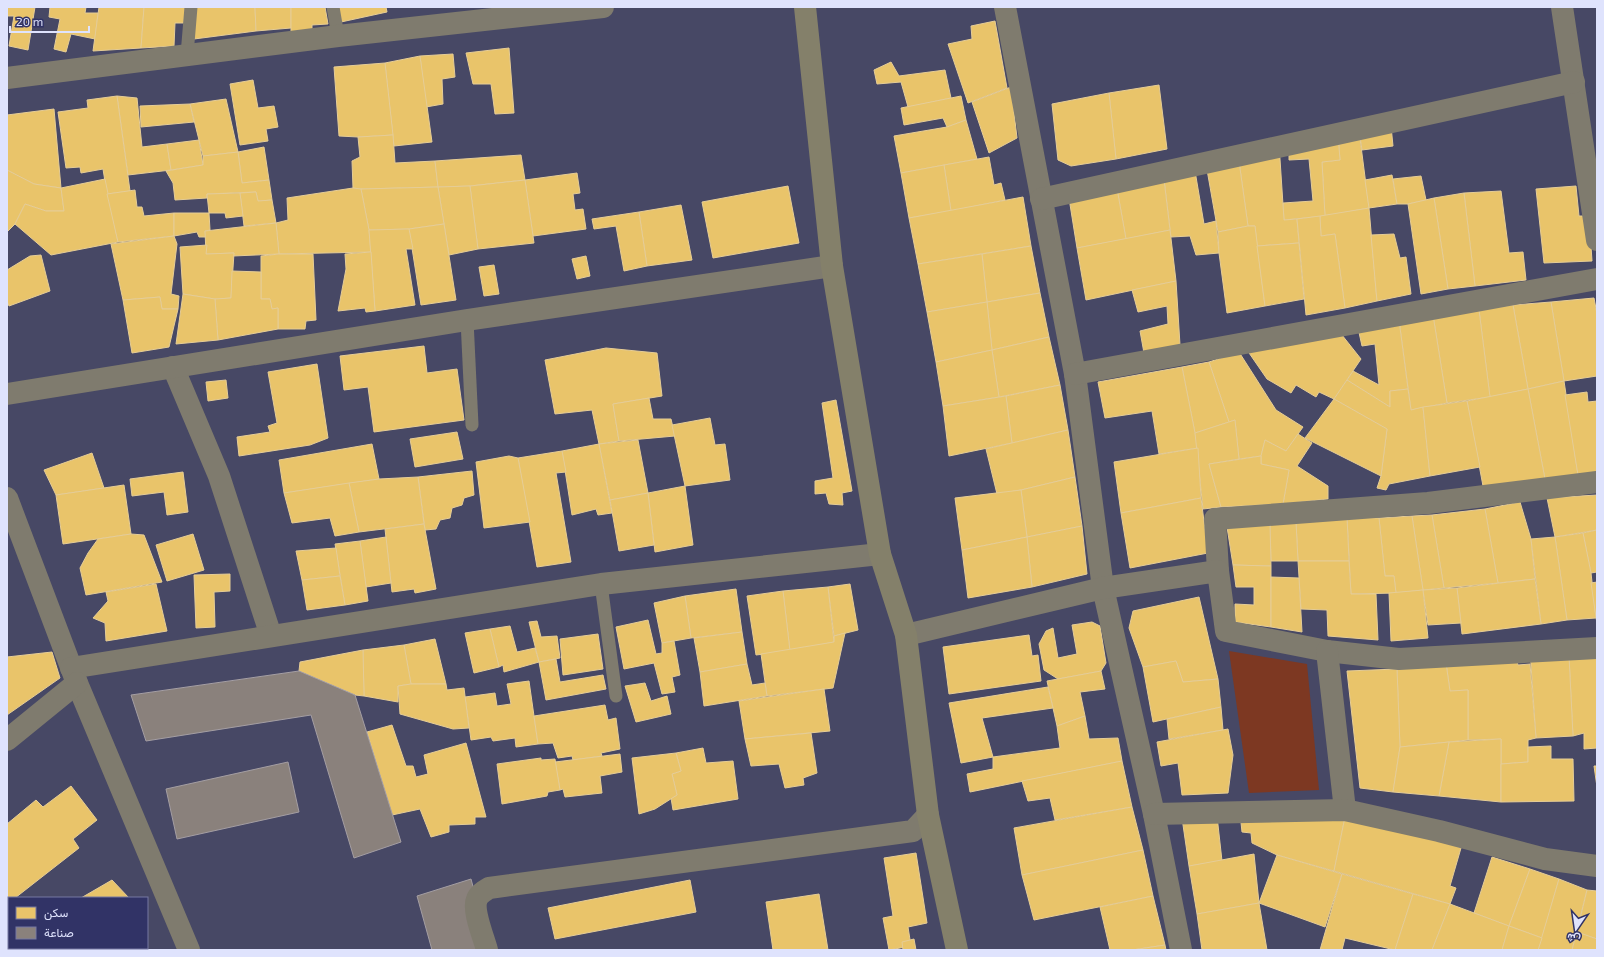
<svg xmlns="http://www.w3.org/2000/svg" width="1604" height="957" font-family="'Exo 2',Vazirmatn,sans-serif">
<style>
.green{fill:#7d3822}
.homes{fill:#e9c46a;stroke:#e6cd96}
.industry{fill:#8a817c;stroke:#a49ea3}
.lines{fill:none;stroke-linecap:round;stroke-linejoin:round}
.lane{stroke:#7f7b6e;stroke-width:13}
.street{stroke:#7f7b6e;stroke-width:22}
.secondary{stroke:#84806a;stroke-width:22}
</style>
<rect width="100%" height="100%" fill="#474865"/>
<polygon class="green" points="1229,651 1307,664 1319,790 1249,793"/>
<g class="homes">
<polygon points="7,7 35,7 28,50 9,46 14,16 7,16"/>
<polygon points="50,7 86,7 85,13 98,13 95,39 71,34 66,52 54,49 60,19 49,17"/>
<polygon points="99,7 144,7 141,48 93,51"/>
<polygon points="144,7 185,7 184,23 175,23 174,46 141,48"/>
<polygon points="195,7 255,7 256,31 194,39"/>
<polygon points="255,7 291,7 291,28 256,31"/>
<polygon points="291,7 325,7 328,24 312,25 312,35 291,37"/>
<polygon points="338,7 386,7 387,12 341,22"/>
<polygon points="995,21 1007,88 968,103 948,44 972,39 971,26"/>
<polygon points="509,48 514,113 495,114 491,84 473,84 466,53"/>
<polygon points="453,54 455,77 442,79 443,104 426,107 420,56"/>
<polygon points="420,56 432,142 394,146 385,63"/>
<polygon points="891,62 899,76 945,70 951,98 908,107 901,82 877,84 874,70"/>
<polygon points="385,63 393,135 358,137 339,136 334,67"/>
<polygon points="253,80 258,108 274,106 278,127 266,129 268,141 240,145 230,84"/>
<polygon points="1159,85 1167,149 1116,159 1109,93"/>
<polygon points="1011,87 1017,138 989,153 972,102"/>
<polygon points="1109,93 1116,159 1071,166 1058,160 1052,104"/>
<polygon points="117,96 137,98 142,147 167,144 171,170 128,175"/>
<polygon points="117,96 130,191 107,194 103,169 81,173 80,167 66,168 58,112 88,108 87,100"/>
<polygon points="961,96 966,120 947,127 943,118 904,125 901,108"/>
<polygon points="226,99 238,152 203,156 190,104"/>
<polygon points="190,104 194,122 141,127 140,106"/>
<polygon points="54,109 61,188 34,184 7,170 7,115"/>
<polygon points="1390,116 1393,146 1362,150 1358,123"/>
<polygon points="966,120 977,159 901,173 894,136 947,127"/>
<polygon points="1358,123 1369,208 1325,216 1322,162 1340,160 1338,135"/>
<polygon points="393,135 395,163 435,161 438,187 361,189 353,188 352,161 360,157 358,137"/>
<polygon points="1338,135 1340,160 1322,162 1325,216 1284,220 1283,203 1313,201 1309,159 1289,160 1289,142"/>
<polygon points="199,140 203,165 171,170 167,144"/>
<polygon points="1279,144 1284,220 1297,219 1299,243 1257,246 1255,226 1248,226 1238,154"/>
<polygon points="264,147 269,180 242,183 238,152"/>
<polygon points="238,152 242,183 269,180 272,200 258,201 256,192 207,194 207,198 175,200 173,183 166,171 203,165 203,156"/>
<polygon points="1238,154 1248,226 1218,232 1206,164"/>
<polygon points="521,155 525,180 470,186 438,187 435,161"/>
<polygon points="989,157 994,185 1001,183 1005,200 951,211 944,165"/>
<polygon points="944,165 951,211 909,218 901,173"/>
<polygon points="1194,165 1204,224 1216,221 1219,253 1196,255 1190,236 1171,237 1163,171"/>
<polygon points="7,170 34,184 61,188 64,211 46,211 25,204 15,224 7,232"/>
<polygon points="1163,171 1170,230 1126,239 1116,183"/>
<polygon points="577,173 580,193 573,194 575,210 583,209 586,229 533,236 525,180"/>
<polygon points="1392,175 1397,204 1369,208 1365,180"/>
<polygon points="1421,176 1426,200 1408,204 1397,204 1393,179"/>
<polygon points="105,179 118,242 51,255 15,224 25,204 46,211 64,211 61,188"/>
<polygon points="525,180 534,243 478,249 470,186"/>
<polygon points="1116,183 1126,239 1077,248 1068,192"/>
<polygon points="470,186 478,249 449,255 438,187"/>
<polygon points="788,186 799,243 713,258 702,202"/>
<polygon points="1576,186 1579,216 1589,216 1592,261 1544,263 1536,189"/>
<polygon points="438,187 444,224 409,229 369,230 361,189"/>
<polygon points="353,188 361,189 369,230 371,252 279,254 276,223 288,220 287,198"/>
<polygon points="135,190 137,207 142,207 144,216 174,213 174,236 118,242 107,194"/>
<polygon points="1501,191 1509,253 1523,252 1526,280 1475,286 1464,193"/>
<polygon points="256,192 258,201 272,200 276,223 244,226 240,193"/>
<polygon points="240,193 243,216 226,218 225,213 209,213 207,194"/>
<polygon points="1464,193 1475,286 1448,289 1434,198"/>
<polygon points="1023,197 1031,246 918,264 909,218"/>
<polygon points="1434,198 1448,289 1421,294 1408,204"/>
<polygon points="681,205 692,260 647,266 639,212"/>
<polygon points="1369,208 1377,301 1345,308 1335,234 1321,236 1320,216"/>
<polygon points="639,212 647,266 624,271 616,226 594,229 592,219"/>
<polygon points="174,213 209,213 210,230 205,231 206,237 199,237 197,232 174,236"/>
<polygon points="1320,216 1321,236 1335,234 1345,308 1306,315 1297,219"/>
<polygon points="276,223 279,254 233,256 234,253 206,254 205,231"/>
<polygon points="444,224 456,300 421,305 409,229"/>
<polygon points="1248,226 1255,226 1265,306 1227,313 1219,253 1218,232"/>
<polygon points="409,229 413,249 406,249 415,305 375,311 369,230"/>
<polygon points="1170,230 1176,281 1086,300 1077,248"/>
<polygon points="1394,234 1400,258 1406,257 1411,294 1377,301 1371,235"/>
<polygon points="174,236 177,244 171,294 179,296 178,309 162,309 160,297 123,300 111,244"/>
<polygon points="1299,243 1304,299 1265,306 1257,246"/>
<polygon points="207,245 206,254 234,253 231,298 215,299 183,294 180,247"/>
<polygon points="1031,246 1040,293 987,302 982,254"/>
<polygon points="371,252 375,311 366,312 365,308 338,311 346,269 345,254"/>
<polygon points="279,254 313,254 316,320 306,321 305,329 278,329 278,308 272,309 270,299 261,299 261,256"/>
<polygon points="982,254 987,302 927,312 918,264"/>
<polygon points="41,255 50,291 9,306 7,301 7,270 30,256"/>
<polygon points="586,256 590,276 577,279 572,259"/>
<polygon points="494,265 499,294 484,296 479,267"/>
<polygon points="232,271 261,272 261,299 270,299 272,309 278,308 278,329 218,340 215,299 231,298"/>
<polygon points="1176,281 1180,345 1144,353 1140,331 1168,324 1167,306 1138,312 1132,290"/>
<polygon points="1040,293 1049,337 992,350 987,302"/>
<polygon points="183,294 215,299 218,340 176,344"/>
<polygon points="160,297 162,309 178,309 169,347 132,353 123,300"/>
<polygon points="1594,298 1597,314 1597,376 1564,381 1551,302"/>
<polygon points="987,302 992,350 936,362 927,312"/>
<polygon points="1551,302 1564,381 1528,389 1513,305"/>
<polygon points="1513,305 1528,389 1490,397 1479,310"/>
<polygon points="1479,310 1490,397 1447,403 1433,315"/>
<polygon points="1433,315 1447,403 1411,410 1399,320"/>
<polygon points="1399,320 1408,389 1390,391 1390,407 1347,380 1353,371 1379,385 1375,344 1362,346 1358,328"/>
<polygon points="1338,330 1361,359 1334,399 1319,392 1316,397 1296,385 1291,393 1267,379 1247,350"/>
<polygon points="1049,337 1060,385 999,397 992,350"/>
<polygon points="424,346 427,373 457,369 464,420 374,432 368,387 344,390 340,356"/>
<polygon points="606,348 657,353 662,396 613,404 619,441 599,444 592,410 555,414 545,360"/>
<polygon points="992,350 999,397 943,406 936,362"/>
<polygon points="1239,352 1276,410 1303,427 1286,451 1265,440 1261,456 1239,459 1235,420 1229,422 1209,362"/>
<polygon points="1209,362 1229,422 1195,433 1182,367"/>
<polygon points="317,364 328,438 310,445 239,456 237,437 270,432 268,426 277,423 268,372"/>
<polygon points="1182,367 1198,448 1159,454 1152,411 1105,418 1098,382"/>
<polygon points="226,380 228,398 208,401 206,382"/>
<polygon points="1347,380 1390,407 1390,391 1408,389 1411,410 1423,407 1430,476 1389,484 1386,490 1377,488 1381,476 1387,429 1334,399"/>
<polygon points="1564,381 1578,475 1545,479 1528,389"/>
<polygon points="1060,385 1068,430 1012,443 1006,396"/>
<polygon points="1528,389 1545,479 1483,486 1467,401"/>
<polygon points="1587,392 1588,402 1597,401 1597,473 1578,475 1565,395"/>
<polygon points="1006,396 1012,443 949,456 943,406"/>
<polygon points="649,398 653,419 671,419 675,436 619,441 613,404"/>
<polygon points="1334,399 1387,429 1381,476 1305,438"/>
<polygon points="836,400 852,491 842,493 843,505 829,504 826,493 815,494 815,481 833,478 822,403"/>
<polygon points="1467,401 1480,467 1430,476 1423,407"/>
<polygon points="710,418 715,445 725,444 730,480 685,486 672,425"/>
<polygon points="1235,420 1239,459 1209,464 1221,507 1203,509 1195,433"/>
<polygon points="1068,430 1075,477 1021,490 997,494 986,449"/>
<polygon points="457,432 463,459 415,467 410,439"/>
<polygon points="1298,434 1312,443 1297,466 1328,486 1328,499 1283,504 1289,470 1261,464 1261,456 1265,440 1286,451"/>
<polygon points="638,440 648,493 610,500 599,444"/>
<polygon points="372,444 379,479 284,493 279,460"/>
<polygon points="599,444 612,513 598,515 596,509 572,515 562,451"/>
<polygon points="1198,448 1201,498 1121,513 1114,462"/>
<polygon points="562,451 566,472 556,473 571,562 537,567 518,458"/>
<polygon points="92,453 104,488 56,495 44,470"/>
<polygon points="509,456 518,458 530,522 484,528 476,462"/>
<polygon points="1261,456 1261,464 1289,470 1283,504 1221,507 1209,464"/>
<polygon points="472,471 474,495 464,498 462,505 452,508 450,518 440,520 436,529 425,530 418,477"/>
<polygon points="183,472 188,512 167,515 164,492 132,496 130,479"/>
<polygon points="418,477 424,524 359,532 349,483 379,479"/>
<polygon points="1075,477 1082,526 1027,537 1021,490"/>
<polygon points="349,483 359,532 335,536 330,518 292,523 284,493"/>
<polygon points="124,485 131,534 63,544 56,495"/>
<polygon points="685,486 693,545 655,552 648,493"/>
<polygon points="1021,490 1027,537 962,550 955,498"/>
<polygon points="648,493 654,545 619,551 610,500"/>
<polygon points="1597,495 1597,530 1555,537 1547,498"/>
<polygon points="1201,498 1208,553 1130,568 1121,513"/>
<polygon points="1520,502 1531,539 1535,579 1498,583 1485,509"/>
<polygon points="1485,509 1498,583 1444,588 1432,515"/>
<polygon points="1432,515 1444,588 1423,590 1412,516"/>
<polygon points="1412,516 1423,590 1396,593 1394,576 1385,576 1379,518"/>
<polygon points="1347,517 1379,518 1385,576 1394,576 1396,593 1351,594"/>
<polygon points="1347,517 1349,561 1298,561 1296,522"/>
<polygon points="1296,522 1298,561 1271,561 1270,524"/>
<polygon points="424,524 436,589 415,593 414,589 392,592 385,529"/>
<polygon points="1270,524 1271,566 1233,565 1227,527"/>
<polygon points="1082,526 1087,574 1032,587 1027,537"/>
<polygon points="1597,530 1597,572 1591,573 1583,533"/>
<polygon points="1583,533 1591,573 1596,618 1567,620 1555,537"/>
<polygon points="131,534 144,535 162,582 86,595 80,568 88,553 98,539"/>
<polygon points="193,534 204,570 167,581 156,545"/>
<polygon points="386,537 391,583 366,587 360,541"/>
<polygon points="1027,537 1032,587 968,598 962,550"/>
<polygon points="1555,537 1567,620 1541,624 1531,539"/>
<polygon points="360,541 368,601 345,605 335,544"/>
<polygon points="336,548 340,576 302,580 296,551"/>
<polygon points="1298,561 1349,561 1351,594 1376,594 1378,640 1328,636 1327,610 1301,609"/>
<polygon points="1233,565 1271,566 1271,627 1235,622 1235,604 1254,605 1254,587 1236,587"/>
<polygon points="230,574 230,591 214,592 215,627 196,628 194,575"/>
<polygon points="340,576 345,605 307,610 302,580"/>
<polygon points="1271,577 1299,578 1302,632 1271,627"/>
<polygon points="1535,579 1541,624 1462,634 1457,588"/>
<polygon points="1597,582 1597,624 1591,583"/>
<polygon points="156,584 167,631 106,641 105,623 93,618 108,601 106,592"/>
<polygon points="850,584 858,630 834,636 828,587"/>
<polygon points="828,587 834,642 790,651 783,591"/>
<polygon points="1457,588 1461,623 1428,625 1423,590"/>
<polygon points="736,589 742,632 691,638 685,596"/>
<polygon points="1423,590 1428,638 1391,641 1389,593"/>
<polygon points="783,591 790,651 756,655 747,596"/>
<polygon points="685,596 691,638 662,643 654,603"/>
<polygon points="1199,597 1218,679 1183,682 1176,661 1143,667 1129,628 1133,611"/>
<polygon points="648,620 656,654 662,653 662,643 674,641 680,675 672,677 675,692 662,694 654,663 624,669 616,627"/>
<polygon points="537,621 541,637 557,636 560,658 539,662 529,622"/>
<polygon points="1092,622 1100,626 1106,663 1101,671 1058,679 1044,670 1039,644 1046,631 1053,628 1058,658 1077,654 1072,625"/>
<polygon points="510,626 517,652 535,648 539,662 504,672 503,665 499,667 490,629"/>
<polygon points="490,629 499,667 474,673 465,633"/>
<polygon points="742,632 747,664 700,672 694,638"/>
<polygon points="845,633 833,688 767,696 761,654 834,642 834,636"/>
<polygon points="598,634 603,669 563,675 560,639"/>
<polygon points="1029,635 1032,656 1038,655 1041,681 949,694 943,647"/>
<polygon points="435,639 446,684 411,684 404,645"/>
<polygon points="1597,644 1597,748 1584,749 1584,733 1573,736 1569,656"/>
<polygon points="404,645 411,684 398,686 398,702 364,696 363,650"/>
<polygon points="363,650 364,696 355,695 299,671 300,662"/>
<polygon points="1530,650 1569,656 1573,736 1536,738"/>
<polygon points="52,652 60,678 7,715 7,657"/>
<polygon points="1515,654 1518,665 1530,664 1536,738 1528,740 1528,762 1501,764 1501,739 1468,740 1468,690 1450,691 1446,663"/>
<polygon points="556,659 560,682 603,675 606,689 546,700 539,662"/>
<polygon points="1176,661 1183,682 1218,679 1221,707 1153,722 1143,667"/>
<polygon points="1446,663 1450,691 1468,690 1468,740 1400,747 1397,669"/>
<polygon points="747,664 752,685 765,683 767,696 704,706 700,672"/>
<polygon points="1397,669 1400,747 1393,792 1360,788 1347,671"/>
<polygon points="1101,671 1105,689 1080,692 1085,716 1057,726 1047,681"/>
<polygon points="529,681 538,744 516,747 515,738 493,741 491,737 471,740 465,697 495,693 497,706 511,704 507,684"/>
<polygon points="645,683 651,701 667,696 671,714 636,722 625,686"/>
<polygon points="411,684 446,684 447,690 464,688 469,728 453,729 400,714 398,686"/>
<polygon points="1048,687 1053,708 982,718 993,757 961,763 949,703"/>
<polygon points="824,689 830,731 745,739 739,701"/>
<polygon points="605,705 608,720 616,718 620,749 601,753 602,756 573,760 572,756 558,758 553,743 538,744 534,716"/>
<polygon points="1221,707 1223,730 1169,739 1167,719"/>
<polygon points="1085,716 1089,739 1118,738 1122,761 970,792 967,774 993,769 993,757 1060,748 1057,726"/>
<polygon points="392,725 406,766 413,766 416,777 428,774 424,755 466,743 486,817 475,817 475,824 449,825 449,832 431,837 420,809 392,815 367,732"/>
<polygon points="1228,729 1233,755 1228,793 1182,795 1178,763 1161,766 1157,742"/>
<polygon points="811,733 817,773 803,778 804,785 785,788 779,764 751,766 745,739"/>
<polygon points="1501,739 1501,802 1439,796 1449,742"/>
<polygon points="1449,742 1439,796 1393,792 1400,747"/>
<polygon points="1551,746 1551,759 1573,759 1574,801 1501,802 1501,764 1528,762 1528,747"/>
<polygon points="703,748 706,763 733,761 738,799 673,810 671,798 677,795 672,774 681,771 676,753"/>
<polygon points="676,753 681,771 672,774 677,795 655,809 639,814 632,758"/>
<polygon points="620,754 622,772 600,776 602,793 565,797 563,789 560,790 555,762"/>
<polygon points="541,758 541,760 555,759 560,790 548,792 547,796 502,804 497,764"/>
<polygon points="1122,761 1132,807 1055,820 1050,798 1028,801 1022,781"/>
<polygon points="1594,766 1597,766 1597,787"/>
<polygon points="71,786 97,820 73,839 79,848 15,898 9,898 9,902 7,904 7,824 36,800 43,807"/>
<polygon points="1132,807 1143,850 1022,875 1014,828"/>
<polygon points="1346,812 1334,871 1277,855 1252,843 1251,833 1242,832 1240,813"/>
<polygon points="1346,812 1392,818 1461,848 1450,886 1456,888 1450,904 1334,871"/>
<polygon points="1217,816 1222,861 1189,866 1182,818"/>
<polygon points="1143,850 1153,896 1034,920 1022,875"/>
<polygon points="916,853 927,923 908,927 911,946 889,950 883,918 893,916 884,858"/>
<polygon points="1254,854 1259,903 1197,914 1189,866"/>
<polygon points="1277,855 1342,874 1325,927 1259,903"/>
<polygon points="1492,857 1530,869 1509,926 1474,913"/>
<polygon points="1530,869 1559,879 1542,938 1509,926"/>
<polygon points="1342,874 1413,894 1395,950 1345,938 1342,950 1320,950"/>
<polygon points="1559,879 1587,890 1572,950 1538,950"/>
<polygon points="112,880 129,898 81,898"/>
<polygon points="690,880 696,912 555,939 548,908"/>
<polygon points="1587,890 1597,891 1597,939 1577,932"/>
<polygon points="819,894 828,950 773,950 766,902"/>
<polygon points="1413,894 1450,904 1432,950 1395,950"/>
<polygon points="1153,896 1165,945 1132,950 1110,950 1100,907"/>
<polygon points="1259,903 1267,950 1202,950 1197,914"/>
<polygon points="1450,904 1509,926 1502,950 1432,950"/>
<polygon points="1509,926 1542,938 1538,950 1502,950"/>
<polygon points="1577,932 1597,939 1597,950 1572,950"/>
<polygon points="914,939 916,950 903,950 902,942"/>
<polygon points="1165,945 1166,950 1132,950"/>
<polygon points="10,948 124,948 122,950 11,950"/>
</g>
<g class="industry">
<polygon points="299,671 355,695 401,842 354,858 311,715 146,741 131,695"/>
<polygon points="288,762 299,812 177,839 166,789"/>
<polygon points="471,879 490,950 432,950 417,896"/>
</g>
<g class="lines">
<g class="lane">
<polyline points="333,7 338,36"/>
<polyline points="187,55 191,7"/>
<polyline points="467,320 472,425"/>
<polyline points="601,584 616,696"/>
</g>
<g class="street">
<polyline points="1005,7 1075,374 1103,588 1154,814 1181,950"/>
<polyline points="1562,7 1597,240"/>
<polyline points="7,78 338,36 603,7"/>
<polyline points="1041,199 1574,82"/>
<polyline points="173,367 219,476 271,636"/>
<polyline points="1075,374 1597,279"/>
<polyline points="7,394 467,320 832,266"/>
<polyline points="7,498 77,683 189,950"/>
<polyline points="1218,571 1215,519 1428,503 1597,482"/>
<polyline points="906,635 1103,588 1218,571 1226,631 1327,651 1399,659 1597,648"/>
<polyline points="1327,651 1345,810"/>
<polyline points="71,668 601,584 880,554"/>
<polyline points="7,740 77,683"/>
<polyline points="1154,814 1345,810 1439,831 1545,859 1597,866"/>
<path d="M 487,950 C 484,938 472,910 477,899 C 479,894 484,891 489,888 L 913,831 L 928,815"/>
</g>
<polyline class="secondary" points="805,7 832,266 880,554 906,635 928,815 957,950"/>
</g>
<rect width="1604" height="957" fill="none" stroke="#dfe3fd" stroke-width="16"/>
<rect x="8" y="897" width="140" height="52" fill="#313366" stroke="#7779a2"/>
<rect x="16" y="907" width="20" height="12" fill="#e9c46a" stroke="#7779a2"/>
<text x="44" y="917" font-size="12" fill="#dfe3fd">سكن</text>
<rect x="16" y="927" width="20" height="12" fill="#8a817c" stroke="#7779a2"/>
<text x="44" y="937" font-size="12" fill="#dfe3fd">صناعة</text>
<g transform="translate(1576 929) rotate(193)" stroke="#313366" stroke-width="3" paint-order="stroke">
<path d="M0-3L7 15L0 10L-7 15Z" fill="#dfe3fd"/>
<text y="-6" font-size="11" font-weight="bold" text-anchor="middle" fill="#dfe3fd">ش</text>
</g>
<path d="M10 26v6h79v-6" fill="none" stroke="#dfe3fd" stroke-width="2"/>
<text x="16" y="26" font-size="12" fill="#dfe3fd" stroke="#313366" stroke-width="3" paint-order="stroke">20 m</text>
</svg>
